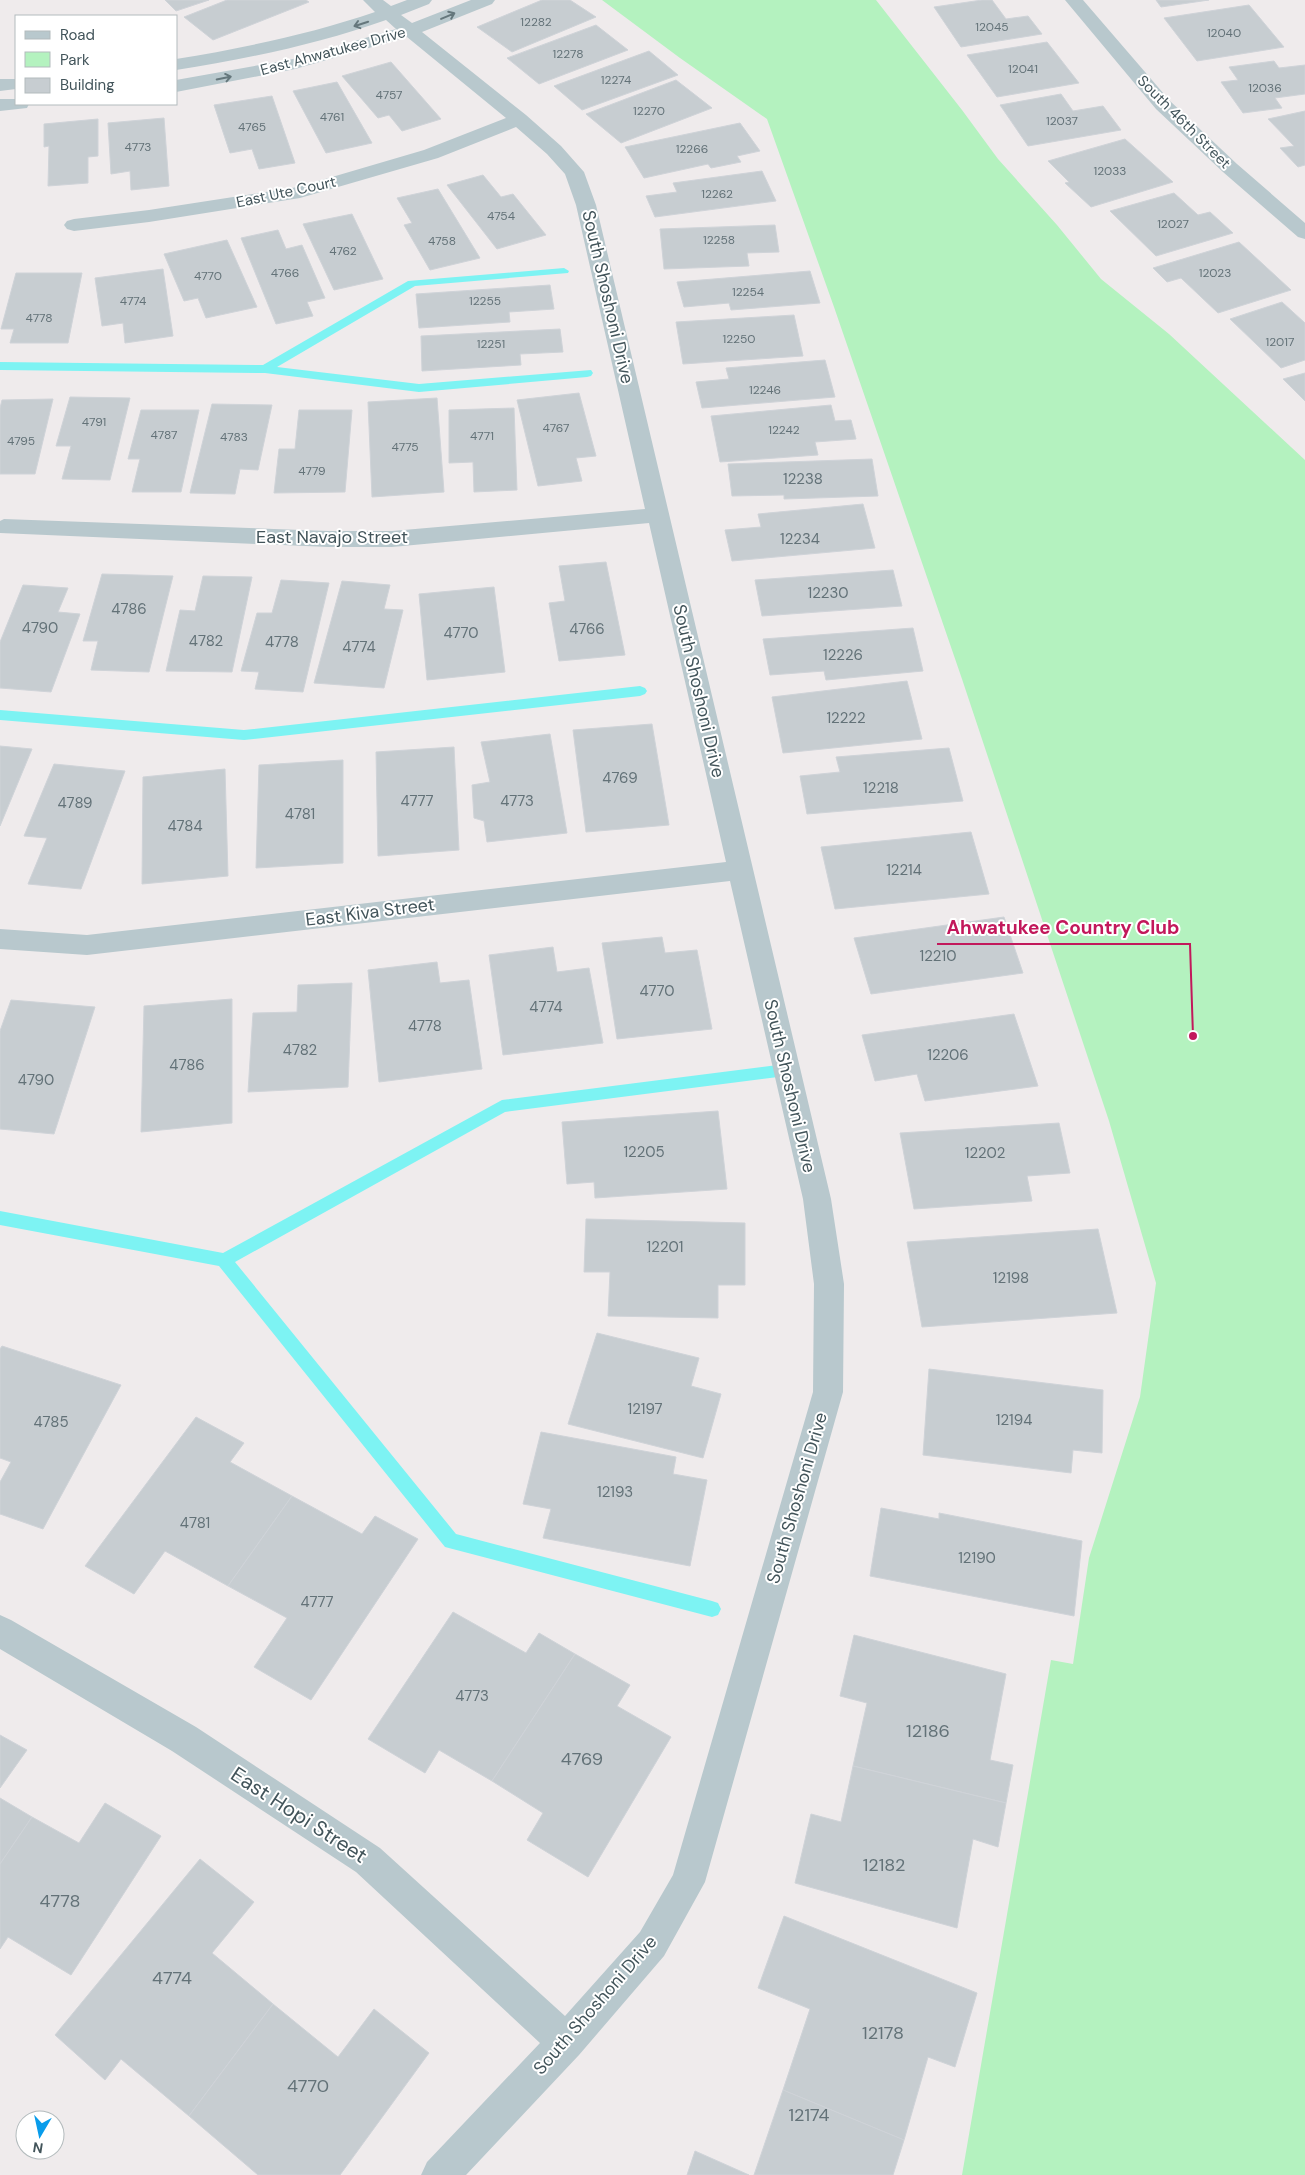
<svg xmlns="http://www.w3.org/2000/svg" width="1305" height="2175" font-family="'DM Sans',sans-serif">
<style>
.green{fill:#b4f2bf}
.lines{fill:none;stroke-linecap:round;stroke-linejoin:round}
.stream{fill:#7df3f3;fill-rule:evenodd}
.building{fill:#c7cdd1;stroke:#cfd3d8}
.minor{fill:#b8c8cd;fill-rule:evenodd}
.oneway{stroke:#65777c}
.labels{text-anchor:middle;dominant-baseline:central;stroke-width:4;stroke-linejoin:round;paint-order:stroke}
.far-number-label{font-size:12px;fill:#637278}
.far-street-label{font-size:15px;fill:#42545a;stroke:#fff}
.number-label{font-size:15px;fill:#637278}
.street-label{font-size:18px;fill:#42545a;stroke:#fff}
.near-number-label{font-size:18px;fill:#637278}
.near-street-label{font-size:21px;fill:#42545a;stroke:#fff}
.leader{fill:none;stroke:#c2185b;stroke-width:2}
.callout-dot{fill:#c2185b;stroke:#fff;stroke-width:2}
.callout-label{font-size:19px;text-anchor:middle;font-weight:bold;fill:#c2185b;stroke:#fff;stroke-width:4;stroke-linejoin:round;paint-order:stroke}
</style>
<rect width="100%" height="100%" fill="#efebec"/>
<polygon class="green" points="602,0 876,0 962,110 998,159 1057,225 1101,279 1169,334 1305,460 1305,2175 962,2175 1051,1660 1073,1664 1089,1558 1140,1397 1156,1283 1109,1121 962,679 834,307 767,119 680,58"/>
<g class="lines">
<g class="stream">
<polygon points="564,268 569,271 568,273 415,286 277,367 419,384 591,370 593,373 591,376 587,377 419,392 265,373 0,370 0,362 263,365 408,281"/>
<polygon points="640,686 645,688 647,691 645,694 640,696 244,740 0,720 0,710 244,730"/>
<polygon points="786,1064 791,1066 793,1070 791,1074 786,1076 505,1112 235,1262 456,1534 712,1601 718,1603 721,1609 718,1615 712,1617 445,1547 219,1266 0,1225 0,1211 223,1253 502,1100"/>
</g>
</g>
<g class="building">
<polygon points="165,0 209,0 176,11"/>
<polygon points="227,0 306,0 309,2 213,40 184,17"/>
<polygon points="542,0 570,0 596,17 512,52 477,27"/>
<polygon points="982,0 992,0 1006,19 1028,16 1042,34 961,47 934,7"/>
<polygon points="1156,0 1209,0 1161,7"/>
<polygon points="1249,5 1284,47 1197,61 1164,18"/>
<polygon points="596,25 628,50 539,84 507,58"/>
<polygon points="1047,42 1079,83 997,97 967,55"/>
<polygon points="649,51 678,75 582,110 554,86"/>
<polygon points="1274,61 1279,68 1305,65 1305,94 1275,98 1282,108 1243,113 1221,82 1238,80 1229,67"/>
<polygon points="391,62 441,119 402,131 389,115 378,118 342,76"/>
<polygon points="676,80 712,108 621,143 586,114"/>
<polygon points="337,82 372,143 326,153 293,91"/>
<polygon points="1061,94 1073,111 1103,106 1121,130 1028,146 1000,105"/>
<polygon points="272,96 295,163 259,169 252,149 230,153 214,105"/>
<polygon points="1305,111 1305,165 1298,167 1280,148 1294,146 1268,119"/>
<polygon points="164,118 169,186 131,190 130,171 111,174 108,123"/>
<polygon points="98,119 98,156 88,157 88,183 48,186 49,146 44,147 44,124"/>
<polygon points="740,123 760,151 737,156 741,162 711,168 708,164 644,178 625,147"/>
<polygon points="1125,139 1173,182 1091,207 1065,183 1069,182 1048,161"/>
<polygon points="762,171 776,201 655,217 646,196 677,192 673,183"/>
<polygon points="483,175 501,197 513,194 546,235 497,249 447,185"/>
<polygon points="438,189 480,258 430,270 404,225 412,223 397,198"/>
<polygon points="1174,193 1198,215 1210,212 1233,233 1156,256 1110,211"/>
<polygon points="352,214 383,279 334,290 303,224"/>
<polygon points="775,225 779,252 747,253 749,266 664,269 660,229"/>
<polygon points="278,230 286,249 302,245 325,298 307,302 313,316 276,324 241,238"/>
<polygon points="227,240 257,307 206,318 198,298 184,301 164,254"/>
<polygon points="1239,242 1291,290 1218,313 1181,278 1167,282 1153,268"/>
<polygon points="163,269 173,336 125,343 123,323 102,326 95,278"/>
<polygon points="810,271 820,303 731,310 729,303 684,307 677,282"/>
<polygon points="16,273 82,273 68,343 10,343 14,329 1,329"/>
<polygon points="550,285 554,309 509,312 510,322 419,328 416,294"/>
<polygon points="1282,302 1305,323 1305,360 1281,368 1230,319"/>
<polygon points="794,315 803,356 683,364 676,322"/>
<polygon points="560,329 563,352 520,354 521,365 422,371 421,336"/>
<polygon points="825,360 835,397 702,408 696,382 729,379 726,368"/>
<polygon points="1305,373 1305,401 1283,379"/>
<polygon points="579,393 596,456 576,458 582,481 538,486 517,400"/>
<polygon points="70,397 130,398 110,480 62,479 71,446 56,446"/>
<polygon points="437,398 444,492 372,497 368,402"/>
<polygon points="53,399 35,474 0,474 0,408 2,400"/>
<polygon points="212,404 272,405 258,470 240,469 235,494 190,493"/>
<polygon points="831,405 835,421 851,420 856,439 815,442 818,455 720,462 711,416"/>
<polygon points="514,408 517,490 474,492 473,462 449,463 449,410"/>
<polygon points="141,410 199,410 181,492 132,492 140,459 128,459"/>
<polygon points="299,410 352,410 345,492 274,493 279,449 295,449"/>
<polygon points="872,459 878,496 784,499 784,495 732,496 728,464"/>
<polygon points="863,504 875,548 732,561 725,530 761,527 758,514"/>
<polygon points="606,562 625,655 559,661 549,603 565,601 559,566"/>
<polygon points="893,570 902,606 762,616 755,580"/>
<polygon points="102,574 173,576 149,672 91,670 98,641 83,641"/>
<polygon points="203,576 252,577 232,672 166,671 180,610 195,611"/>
<polygon points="281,580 329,583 303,692 255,689 259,672 241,671 257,613 272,613"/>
<polygon points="342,581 390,585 384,609 403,610 384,688 314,683"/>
<polygon points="23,585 68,588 58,612 80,614 51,692 0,688 0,642"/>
<polygon points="494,587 505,672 427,680 419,594"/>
<polygon points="913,628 923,671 826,680 824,671 770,675 763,639"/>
<polygon points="907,681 922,739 783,753 772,697"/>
<polygon points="652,724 669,825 586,832 573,730"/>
<polygon points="550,734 567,833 487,842 484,821 474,818 472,785 490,782 481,742"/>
<polygon points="0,746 32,749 0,826"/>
<polygon points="454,747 459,850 378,856 376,752"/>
<polygon points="949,748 963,801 807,814 800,776 840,772 836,757"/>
<polygon points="343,760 343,863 256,868 259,765"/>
<polygon points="54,764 125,771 81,889 28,884 47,838 24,836"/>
<polygon points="225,769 228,876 142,884 143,777"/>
<polygon points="971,832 989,894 835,909 821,847"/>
<polygon points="1004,917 1023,973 871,994 854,938"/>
<polygon points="662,937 665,953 697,950 712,1029 617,1039 602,943"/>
<polygon points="553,947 557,972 589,968 603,1043 503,1055 489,955"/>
<polygon points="437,962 440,983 469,980 482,1069 379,1082 368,970"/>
<polygon points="352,983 348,1087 248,1092 253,1013 297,1012 298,985"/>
<polygon points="232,999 232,1123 141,1132 144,1006"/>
<polygon points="11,1000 95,1007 54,1134 0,1129 0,1031"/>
<polygon points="1014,1014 1038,1086 925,1101 917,1074 875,1081 862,1035"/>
<polygon points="718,1111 727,1189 595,1198 594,1182 567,1184 562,1122"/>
<polygon points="1059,1123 1070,1173 1027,1176 1032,1201 914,1209 900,1133"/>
<polygon points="586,1219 745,1223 745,1285 718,1285 718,1318 608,1316 610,1272 584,1272"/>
<polygon points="1098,1229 1117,1313 922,1327 907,1242"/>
<polygon points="597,1333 699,1358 691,1386 721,1394 703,1458 568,1424"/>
<polygon points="2,1346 121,1385 43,1529 0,1514 0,1482 11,1462 0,1458 0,1349"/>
<polygon points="929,1369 1103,1390 1102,1453 1073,1450 1071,1473 923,1455"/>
<polygon points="196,1417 244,1443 230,1462 292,1496 228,1586 165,1551 134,1594 85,1566"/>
<polygon points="541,1432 676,1457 673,1474 707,1480 690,1566 543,1538 551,1509 523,1504"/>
<polygon points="292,1496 362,1534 375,1516 418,1539 311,1700 254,1667 287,1618 228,1586"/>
<polygon points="881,1508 939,1519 939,1513 1082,1541 1074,1616 870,1576"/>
<polygon points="453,1612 526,1653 539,1633 575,1654 492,1781 439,1750 425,1773 368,1739"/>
<polygon points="854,1635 1006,1674 990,1760 1013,1765 1006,1803 853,1766 867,1703 840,1696"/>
<polygon points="575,1654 630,1685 617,1706 671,1737 588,1877 527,1840 543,1813 492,1781"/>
<polygon points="0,1735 27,1750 0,1788"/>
<polygon points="853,1766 1006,1803 998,1847 973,1839 957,1928 795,1883 811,1814 841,1822"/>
<polygon points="0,1798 32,1817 0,1864"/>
<polygon points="105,1803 161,1836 71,1975 8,1937 0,1949 0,1864 32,1817 79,1843"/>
<polygon points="200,1859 254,1902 212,1953 273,2004 189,2116 121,2059 105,2080 55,2035"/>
<polygon points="784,1916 977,1993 955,2067 928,2057 904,2140 783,2090 810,2009 758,1988"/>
<polygon points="273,2004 338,2057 374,2009 429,2053 340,2175 258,2175 189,2116"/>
<polygon points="783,2090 904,2140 893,2175 754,2175"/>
<polygon points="695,2151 749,2175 687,2175"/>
</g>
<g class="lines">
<g class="minor">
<path d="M 363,0 L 383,0 L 391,6 L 407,0 L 432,0 L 429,4 L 401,15 L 412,23 L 471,0 L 495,0 L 492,4 L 422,32 L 526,115 L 561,146 L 584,172 L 596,205 L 831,1199 L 844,1284 L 843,1392 L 705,1882 L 664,1956 L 579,2055 L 466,2175 L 421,2175 L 427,2162 L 540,2043 L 356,1872 L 172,1751 L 0,1649 L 0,1615 L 11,1620 L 196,1727 L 380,1848 L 565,2016 L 640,1932 L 673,1875 L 813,1392 L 814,1284 L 803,1199 L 730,881 L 87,955 L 0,949 L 0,929 L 87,935 L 726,862 L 649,523 L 392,547 L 328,547 L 0,533 L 0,521 L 4,519 L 328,531 L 392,531 L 645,509 L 576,205 L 565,174 L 547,154 L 516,127 L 438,158 L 300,198 L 149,222 L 74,231 L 67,229 L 64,225 L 67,221 L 74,219 L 149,210 L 298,187 L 424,150 L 506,118 L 407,37 L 295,69 L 176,92 L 176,80 L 293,59 L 396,29 L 386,20 C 318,44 247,59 176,70 L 176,59 C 244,48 310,34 375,12 Z"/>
<polygon points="1065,0 1083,0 1170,101 1237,164 1305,223 1305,239 1298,237 1223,172 1156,109"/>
<polygon points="0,79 16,79 16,89 0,91"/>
<polygon points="0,99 16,99 16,104 29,104 27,108 0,111"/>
</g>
</g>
<defs><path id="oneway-shaft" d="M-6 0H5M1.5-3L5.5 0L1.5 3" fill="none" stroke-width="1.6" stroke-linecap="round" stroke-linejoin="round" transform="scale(1.25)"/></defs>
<g class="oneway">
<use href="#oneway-shaft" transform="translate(448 16) rotate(-23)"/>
<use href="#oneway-shaft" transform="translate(361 24) rotate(162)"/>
<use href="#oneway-shaft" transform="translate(224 78) rotate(-11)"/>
</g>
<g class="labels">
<g class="far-number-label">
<text x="536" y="22">12282</text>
<text x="992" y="27">12045</text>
<text x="1224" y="33">12040</text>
<text x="568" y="54">12278</text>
<text x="1023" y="69">12041</text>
<text x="616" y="80">12274</text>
<text x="1265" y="88">12036</text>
<text x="389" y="95">4757</text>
<text x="649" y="111">12270</text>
<text x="332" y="117">4761</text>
<text x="1062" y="121">12037</text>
<text x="252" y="127">4765</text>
<text x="138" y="147">4773</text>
<text x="692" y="149">12266</text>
<text x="1110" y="171">12033</text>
<text x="717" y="194">12262</text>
<text x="501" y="216">4754</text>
<text x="1173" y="224">12027</text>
<text x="719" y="240">12258</text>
<text x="442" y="241">4758</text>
<text x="343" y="251">4762</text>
<text x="285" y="273">4766</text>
<text x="1215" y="273">12023</text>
<text x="208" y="276">4770</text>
<text x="748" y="292">12254</text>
<text x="133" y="301">4774</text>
<text x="485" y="301">12255</text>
<text x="39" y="318">4778</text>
<text x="739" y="339">12250</text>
<text x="1280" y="342">12017</text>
<text x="491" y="344">12251</text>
<text x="765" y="390">12246</text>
<text x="94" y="422">4791</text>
<text x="556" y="428">4767</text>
<text x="784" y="430">12242</text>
<text x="164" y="435">4787</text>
<text x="482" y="436">4771</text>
<text x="234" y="437">4783</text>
<text x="21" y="441">4795</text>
<text x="405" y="447">4775</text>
<text x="312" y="471">4779</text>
</g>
<g class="far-street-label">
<text transform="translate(333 51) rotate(-15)">East Ahwatukee Drive</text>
<text transform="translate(1184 122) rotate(45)">South 46th Street</text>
<text transform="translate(286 192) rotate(-12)">East Ute Court</text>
</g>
<g class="number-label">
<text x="803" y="479">12238</text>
<text x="800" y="539">12234</text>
<text x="828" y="593">12230</text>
<text x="129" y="609">4786</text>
<text x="40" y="628">4790</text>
<text x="587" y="629">4766</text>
<text x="461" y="633">4770</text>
<text x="206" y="641">4782</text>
<text x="282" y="642">4778</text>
<text x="359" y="647">4774</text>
<text x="843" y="655">12226</text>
<text x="846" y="718">12222</text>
<text x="620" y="778">4769</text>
<text x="881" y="788">12218</text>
<text x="417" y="801">4777</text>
<text x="517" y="801">4773</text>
<text x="75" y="803">4789</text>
<text x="300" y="814">4781</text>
<text x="185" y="826">4784</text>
<text x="904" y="870">12214</text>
<text x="938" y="956">12210</text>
<text x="657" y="991">4770</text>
<text x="546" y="1007">4774</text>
<text x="425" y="1026">4778</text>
<text x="300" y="1050">4782</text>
<text x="948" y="1055">12206</text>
<text x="187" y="1065">4786</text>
<text x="36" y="1080">4790</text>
<text x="644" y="1152">12205</text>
<text x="985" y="1153">12202</text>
<text x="665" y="1247">12201</text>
<text x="1011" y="1278">12198</text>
<text x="645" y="1409">12197</text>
<text x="1014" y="1420">12194</text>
<text x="51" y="1422">4785</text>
<text x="615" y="1492">12193</text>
<text x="195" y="1523">4781</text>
<text x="977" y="1558">12190</text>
<text x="317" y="1602">4777</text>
<text x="472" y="1696">4773</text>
</g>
<g class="street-label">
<text transform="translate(608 297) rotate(77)">South Shoshoni Drive</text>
<text x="332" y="537">East Navajo Street</text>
<text transform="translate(699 691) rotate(77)">South Shoshoni Drive</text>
<text transform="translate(370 912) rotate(-7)">East Kiva Street</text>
<text transform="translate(790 1086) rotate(77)">South Shoshoni Drive</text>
<text transform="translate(797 1498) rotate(-74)">South Shoshoni Drive</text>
<text transform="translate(595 2005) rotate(-49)">South Shoshoni Drive</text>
</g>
<g class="near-number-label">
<text x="928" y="1731">12186</text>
<text x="582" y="1759">4769</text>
<text x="884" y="1865">12182</text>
<text x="60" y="1901">4778</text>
<text x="172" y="1978">4774</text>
<text x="883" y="2033">12178</text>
<text x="308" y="2086">4770</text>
<text x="809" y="2115">12174</text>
</g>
<g class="near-street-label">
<text transform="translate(299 1815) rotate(33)">East Hopi Street</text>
</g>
</g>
<path class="leader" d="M1193 1036L1190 944H937"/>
<circle class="callout-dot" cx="1193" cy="1036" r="5"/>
<g class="callout-label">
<text x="1063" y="934">Ahwatukee Country Club</text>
</g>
<rect x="15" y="15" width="162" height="90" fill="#ffffff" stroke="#b3bbbd"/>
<rect x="25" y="31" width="25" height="8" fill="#b8c8cd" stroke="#b3bbbd"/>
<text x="60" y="40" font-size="15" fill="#42545a">Road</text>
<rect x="25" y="52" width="25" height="15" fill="#b4f2bf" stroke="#b3bbbd"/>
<text x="60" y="65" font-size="15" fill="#42545a">Park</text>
<rect x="25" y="78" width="25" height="15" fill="#c7cdd1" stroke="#b3bbbd"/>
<text x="60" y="90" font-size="15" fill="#42545a">Building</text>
<g transform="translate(40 2135) rotate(189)"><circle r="24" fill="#ffffff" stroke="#b3bbbd"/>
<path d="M0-4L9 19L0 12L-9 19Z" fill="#099ceb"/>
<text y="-8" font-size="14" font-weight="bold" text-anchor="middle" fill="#42545a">N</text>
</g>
</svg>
